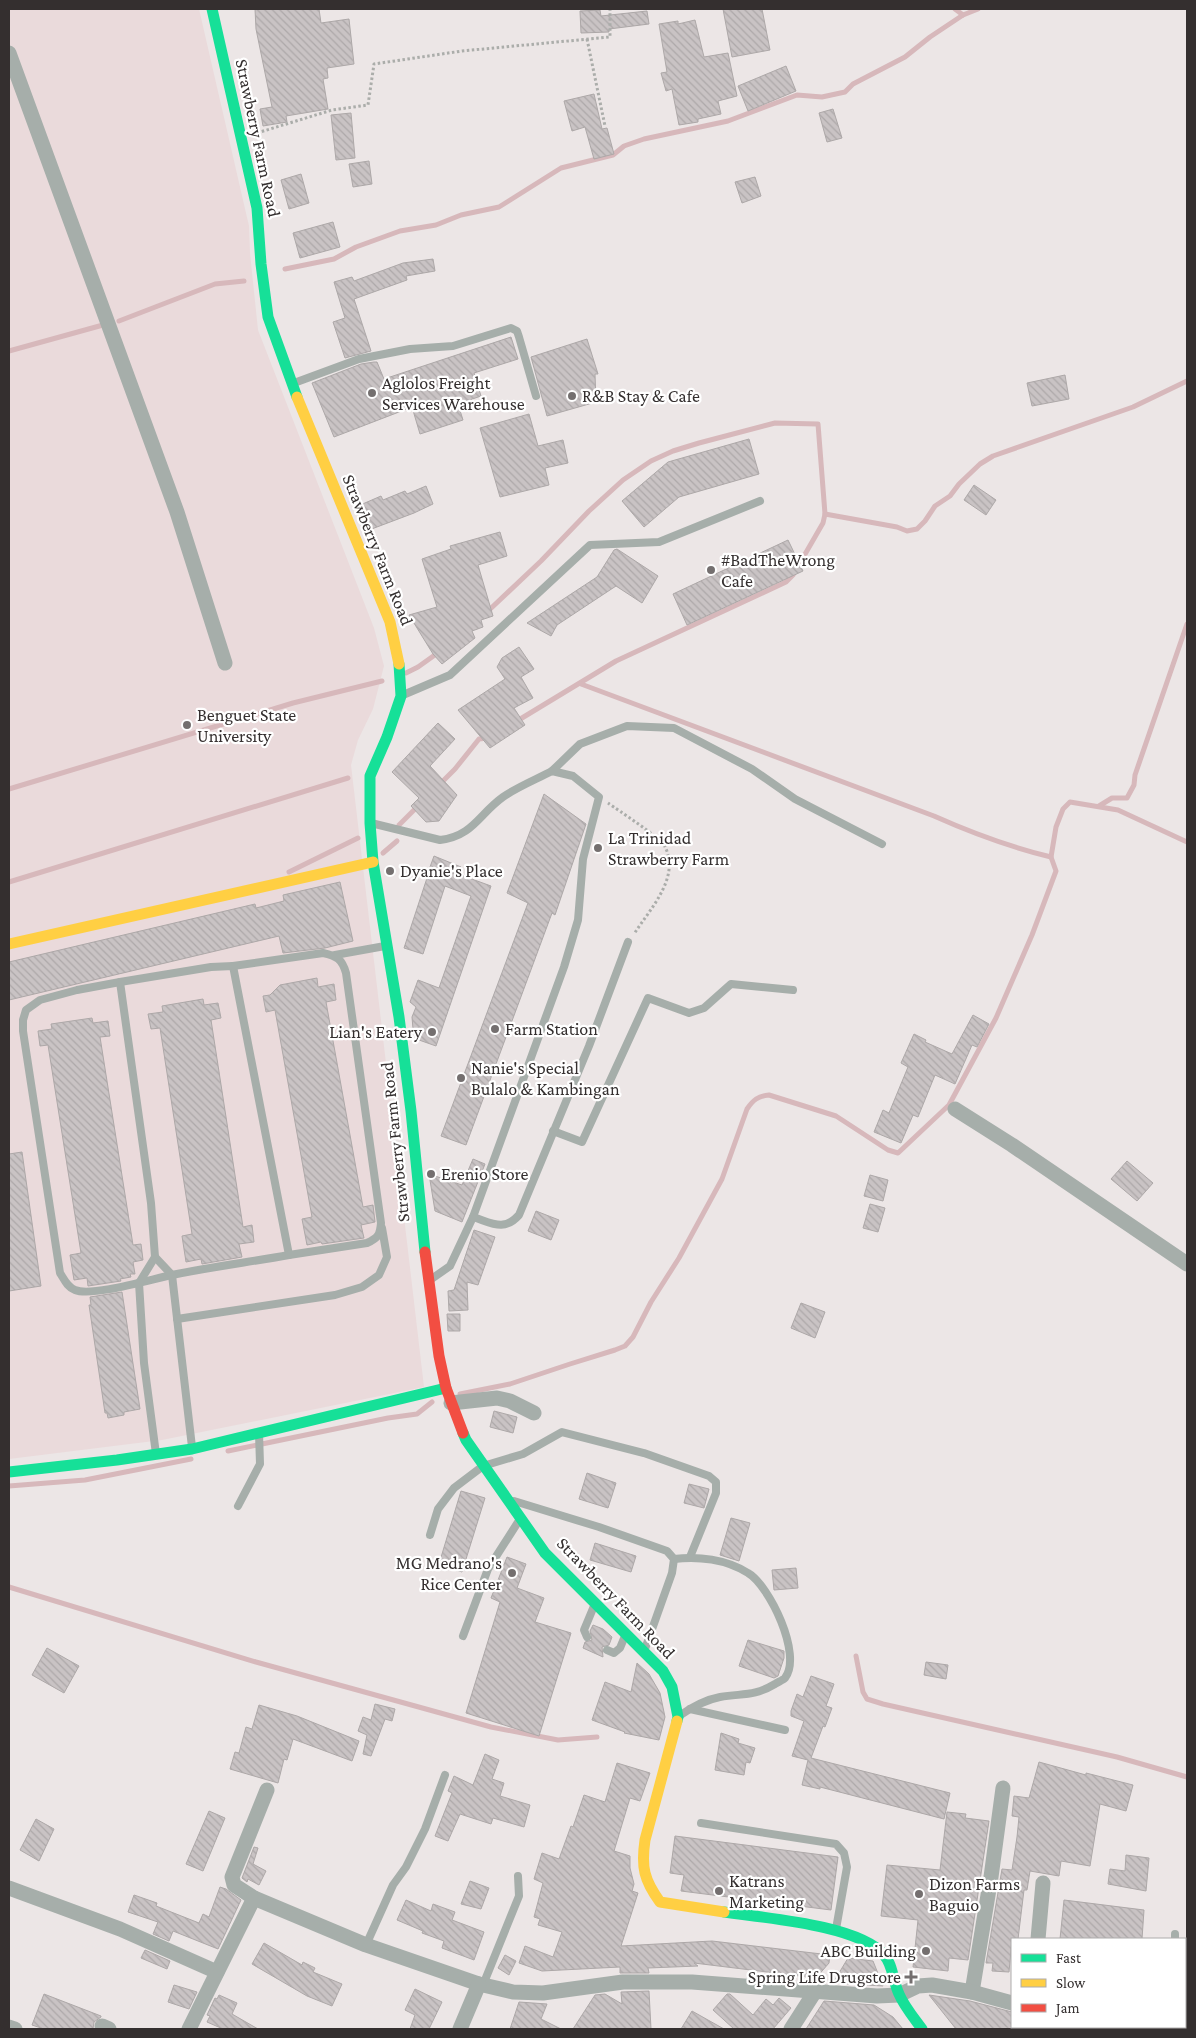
<svg xmlns="http://www.w3.org/2000/svg" width="1196" height="2038" font-family="'Crimson Pro',serif">
<style>
.built{fill:#eadadb}
.lines{fill:none;stroke-linecap:round;stroke-linejoin:round}
.stream{stroke:#d7b8bb;stroke-width:5}
.building{fill:url(#building-back-hatch);stroke:#ada8a8}
.path{stroke:#abadaa;stroke-width:3;stroke-dasharray:2.5 2.5;stroke-linecap:butt}
.lane{stroke:#a6aeaa;stroke-width:8}
.street{stroke:#a6aeaa;stroke-width:15}
.fast{stroke:#16e098;stroke-width:11}
.slow{stroke:#ffcf43;stroke-width:11}
.jam{stroke:#f24e42;stroke-width:11}
.poi-dot{fill:#746f6f;stroke:#fff;stroke-width:2}
.labels{text-anchor:middle;dominant-baseline:central;stroke-width:4.5;stroke-linejoin:round;paint-order:stroke}
.street-label{font-size:18px;fill:#342f2f;stroke:#fff}
.poi-label{font-size:18px;fill:#342f2f;stroke:#fff;text-anchor:start}
</style>
<defs>
<pattern id="building-back-hatch" width="6" height="6" patternUnits="userSpaceOnUse" patternTransform="scale(1.25)"><rect width="6" height="6" fill="#c9c3c4"/><path d="M-1 5l2 2M0 0l6 6M5-1l2 2" fill="none" stroke="#ada8a9"/></pattern>
</defs>
<rect width="100%" height="100%" fill="#ece6e6"/>
<polygon class="built" points="9,9 199,9 249,226 250,253 258,330 374,628 384,666 373,709 358,740 351,765 424,1387 162,1440 9,1459"/>
<g class="lines">
<g class="stream">
<polyline points="955,9 963,15"/>
<polyline points="285,269 334,259 356,247 400,231 436,225 461,215 499,207 561,168 613,155 624,146 644,139 728,121 797,95 822,97 845,92 853,84 905,57 930,37 963,15 978,9"/>
<polyline points="119,321 215,284 244,281"/>
<polyline points="9,351 103,325"/>
<polyline points="825,514 897,527 907,531 917,529 925,521 935,506 950,496 959,484 980,464 993,456 1133,407 1187,381"/>
<polyline points="486,613 541,561 589,511 623,480 651,461 673,451 699,443 775,423 818,424 825,514 823,523 793,575 786,582 616,661 517,721"/>
<polyline points="406,673 418,667 439,652"/>
<path d="M 581,684 L 934,816 C 972,833 1010,847 1051,857"/>
<polyline points="440,784 455,769 479,739 488,738"/>
<polyline points="9,789 293,703 382,681"/>
<polyline points="1099,806 1112,798 1127,798 1134,785 1135,775 1187,624"/>
<polyline points="399,825 418,806"/>
<polyline points="383,853 397,841"/>
<polyline points="289,872 358,838"/>
<polyline points="9,882 348,778"/>
<path d="M 460,1394 L 510,1384 L 570,1364 L 615,1350 L 625,1346 L 633,1337 L 651,1302 L 679,1258 L 722,1179 L 747,1109 C 753,1100 758,1096 769,1095 L 836,1116 L 888,1150 L 898,1153 L 949,1105 L 996,1018 L 1032,935 L 1056,871 L 1051,857 L 1056,827 L 1063,809 L 1070,802 L 1118,810 L 1187,842"/>
<polyline points="228,1451 388,1418 417,1414 432,1402"/>
<polyline points="9,1486 85,1480 191,1459"/>
<polyline points="9,1587 256,1662 491,1727 558,1740 597,1737"/>
<polyline points="856,1656 863,1692 867,1699 883,1704 1117,1757 1187,1777"/>
</g>
</g>
<g class="building">
<polygon points="255,9 319,9 321,23 349,19 354,64 327,68 328,78 323,79 328,109 286,116 287,122 263,126 260,109 272,107 256,29"/>
<polygon points="723,9 762,9 770,50 732,57"/>
<polygon points="600,10 601,16 647,11 649,24 609,29 609,32 581,33 580,11"/>
<polygon points="695,20 704,57 728,53 737,96 718,101 721,114 698,119 698,122 679,125 672,89 666,91 661,73 667,72 659,24 678,21 678,24"/>
<polygon points="786,66 796,91 748,111 738,86"/>
<polygon points="594,94 602,129 607,128 614,154 594,159 585,127 572,131 564,101"/>
<polygon points="833,109 842,138 827,142 819,113"/>
<polygon points="351,113 355,158 336,160 331,115"/>
<polygon points="369,161 372,184 353,187 349,164"/>
<polygon points="301,174 309,203 289,209 281,180"/>
<polygon points="755,177 761,196 742,203 735,182"/>
<polygon points="333,222 340,247 300,258 293,233"/>
<polygon points="433,259 435,271 406,276 407,280 354,299 371,351 345,358 333,322 345,318 334,282 352,277 354,281 403,263"/>
<polygon points="511,337 518,359 474,373 481,396 458,404 463,420 420,434 412,407 334,437 312,383 361,364 374,362 377,362 384,379"/>
<polygon points="587,339 598,374 595,374 596,402 547,416 531,357"/>
<polygon points="1065,375 1069,399 1032,406 1027,383"/>
<polygon points="529,414 538,446 563,440 568,463 545,468 549,485 500,497 480,428"/>
<polygon points="749,439 759,474 679,497 644,527 622,501 668,462"/>
<polygon points="974,485 996,500 986,515 964,500"/>
<polygon points="426,486 433,504 414,513 369,530 358,506 381,496 383,500 405,491 407,494"/>
<polygon points="500,532 507,556 478,565 493,616 481,620 483,627 472,631 475,638 442,664 433,654 409,615 437,607 422,559 451,549 450,546"/>
<polygon points="788,540 803,571 687,625 673,594"/>
<polygon points="617,549 658,576 642,603 616,586 557,625 551,636 527,623 597,577 614,550"/>
<polygon points="519,647 534,669 521,677 533,698 514,708 525,725 490,748 458,710 505,679 497,667 502,658"/>
<polygon points="438,723 455,739 430,766 457,795 439,821 426,822 411,806 419,798 392,772"/>
<polygon points="544,794 586,824 555,915 552,913 466,1145 441,1136 528,903 507,893"/>
<polygon points="434,856 461,867 458,874 491,886 436,1046 419,1040 413,1029 412,1017 416,1007 410,1002 418,980 439,988 471,896 445,886 423,954 404,948 427,878 426,878"/>
<polygon points="340,882 353,941 325,948 283,953 279,936 9,1000 9,962 255,904 256,908 284,901 283,895"/>
<polygon points="317,978 318,987 334,984 336,1000 326,1002 363,1207 373,1205 375,1222 361,1225 364,1238 322,1244 321,1242 307,1245 302,1219 312,1217 275,1010 266,1012 263,996 270,995 280,985"/>
<polygon points="203,999 204,1005 218,1003 221,1018 211,1020 243,1227 252,1225 254,1242 239,1244 242,1257 202,1264 201,1259 186,1262 182,1236 192,1234 160,1028 151,1029 148,1014 163,1012 162,1006"/>
<polygon points="973,1015 989,1024 977,1047 972,1045 955,1084 935,1075 918,1117 913,1115 901,1143 874,1132 883,1110 889,1113 908,1067 901,1063 914,1034 926,1040 925,1042 952,1054"/>
<polygon points="92,1018 93,1023 108,1021 110,1036 100,1037 133,1245 141,1244 143,1260 133,1262 135,1274 130,1274 131,1277 120,1279 121,1281 88,1286 87,1278 74,1280 70,1255 81,1253 48,1045 40,1046 38,1031 52,1029 51,1024"/>
<polygon points="22,1152 41,1286 9,1291 9,1154"/>
<polygon points="473,1159 485,1164 462,1222 435,1211 429,1174 462,1185"/>
<polygon points="1127,1161 1153,1183 1137,1201 1111,1179"/>
<polygon points="870,1175 888,1180 883,1201 864,1196"/>
<polygon points="870,1204 885,1208 878,1232 863,1228"/>
<polygon points="536,1211 559,1220 551,1240 528,1231"/>
<polygon points="474,1230 495,1237 478,1285 467,1282 468,1310 449,1311 448,1291 454,1290"/>
<polygon points="122,1292 140,1409 124,1412 124,1415 108,1418 107,1413 105,1413 89,1305 91,1305 90,1297"/>
<polygon points="801,1303 825,1312 815,1338 791,1328"/>
<polygon points="447,1314 460,1314 460,1331 448,1331"/>
<polygon points="494,1411 517,1417 513,1433 490,1427"/>
<polygon points="587,1473 616,1483 608,1508 579,1499"/>
<polygon points="689,1484 709,1489 704,1508 684,1503"/>
<polygon points="461,1491 485,1498 462,1572 439,1564"/>
<polygon points="731,1518 750,1523 739,1561 720,1555"/>
<polygon points="595,1543 636,1556 631,1572 590,1560"/>
<polygon points="507,1557 526,1564 517,1588 544,1598 535,1622 571,1633 539,1736 466,1713 500,1602 491,1598"/>
<polygon points="796,1568 798,1588 774,1590 772,1570"/>
<polygon points="593,1625 603,1629 612,1637 609,1645 602,1647 603,1657 583,1648 585,1642 592,1640 590,1631"/>
<polygon points="748,1640 784,1651 784,1658 778,1676 774,1678 739,1666"/>
<polygon points="47,1648 79,1666 64,1693 32,1675"/>
<polygon points="926,1662 948,1665 946,1679 924,1675"/>
<polygon points="637,1663 649,1674 660,1693 665,1717 659,1740 624,1733 625,1732 592,1720 605,1682 631,1692"/>
<polygon points="811,1676 834,1684 826,1706 832,1708 825,1727 823,1726 811,1758 950,1793 944,1819 820,1787 820,1789 802,1785 808,1760 792,1756 804,1721 791,1716 791,1711 797,1694 803,1697"/>
<polygon points="375,1704 395,1709 392,1721 385,1719 371,1756 363,1754 367,1735 358,1731 363,1717 371,1720"/>
<polygon points="259,1705 297,1716 359,1741 352,1761 293,1739 287,1760 284,1759 278,1783 230,1769 235,1752 239,1753 246,1727 252,1729"/>
<polygon points="721,1733 739,1739 738,1743 755,1748 750,1763 746,1762 744,1775 715,1770"/>
<polygon points="485,1754 499,1760 492,1779 504,1783 500,1796 530,1805 524,1827 493,1818 491,1824 460,1814 448,1841 435,1836 452,1793 448,1791 454,1776 473,1785"/>
<polygon points="1039,1762 1086,1775 1086,1773 1133,1785 1126,1811 1100,1804 1090,1866 1061,1861 1059,1876 1030,1871 1027,1890 1024,1890 1018,1939 1012,1939 1009,1972 992,1971 993,1963 986,1963 1002,1869 1012,1870 1017,1837 1019,1817 1012,1816 1014,1796 1029,1798"/>
<polygon points="617,1763 650,1773 640,1801 630,1798 614,1851 630,1856 630,1868 634,1884 632,1891 638,1893 621,1946 712,1941 830,1955 829,1963 816,1978 694,1963 698,1966 648,1968 649,1973 620,1973 620,1967 542,1971 519,1963 525,1946 553,1957 562,1932 538,1925 540,1919 534,1917 543,1883 534,1879 542,1853 559,1859 571,1826 573,1827 584,1795 605,1802"/>
<polygon points="209,1811 225,1818 203,1871 186,1864"/>
<polygon points="947,1812 966,1814 965,1818 989,1821 968,1960 949,1958 948,1971 913,1967 918,1920 881,1916 887,1865 940,1870"/>
<polygon points="36,1819 54,1829 39,1861 20,1850"/>
<polygon points="675,1836 838,1857 831,1910 681,1891 684,1875 670,1873"/>
<polygon points="254,1847 258,1848 253,1864 266,1871 259,1885 248,1879 247,1882 242,1878"/>
<polygon points="1126,1855 1149,1858 1146,1891 1108,1884 1110,1869 1125,1871"/>
<polygon points="470,1881 489,1888 481,1909 461,1904"/>
<polygon points="220,1887 226,1889 241,1900 218,1949 173,1931 169,1941 153,1934 158,1922 128,1912 134,1895 157,1903 156,1906 199,1923 203,1914 209,1917"/>
<polygon points="406,1900 431,1911 433,1904 455,1912 452,1920 484,1932 474,1960 442,1948 444,1941 422,1933 423,1931 397,1920"/>
<polygon points="1064,1900 1144,1910 1142,1939 1060,1939"/>
<polygon points="264,1943 302,1965 303,1962 315,1968 313,1972 342,1984 332,2006 307,1996 252,1964"/>
<polygon points="145,1950 170,1961 167,1969 141,1958"/>
<polygon points="505,1955 516,1961 509,1975 498,1968"/>
<polygon points="848,1958 873,1961 883,1986 833,1983"/>
<polygon points="174,1985 197,1992 189,2009 168,2002"/>
<polygon points="415,1989 442,2002 429,2029 410,2029 415,2015 405,2010"/>
<polygon points="649,1991 651,2029 573,2029 595,1995 605,1994 622,2004 621,1992"/>
<polygon points="44,1994 101,2016 101,2017 94,2022 93,2029 44,2029 32,2025"/>
<polygon points="727,1994 730,1994 753,2015 766,1999 773,2005 779,1998 791,2008 773,2029 734,2029 713,2010"/>
<polygon points="219,1995 237,2003 232,2014 258,2029 223,2029 207,2022 210,2016 207,2015 215,1998 217,1999"/>
<polygon points="929,1995 970,2001 1012,2012 1012,2029 956,2029"/>
<polygon points="824,2001 874,2005 893,2017 903,2029 806,2029"/>
<polygon points="519,2002 547,2004 541,2019 561,2029 510,2029"/>
<polygon points="692,2011 724,2029 681,2029"/>
</g>
<g class="lines">
<g class="path">
<polyline points="587,39 605,126"/>
<polyline points="257,133 332,110 368,105 374,64 462,51 610,37 610,9"/>
<path d="M 608,803 C 618,810 659,837 664,845 C 682,876 650,909 634,934"/>
</g>
<g class="lane">
<polyline points="294,383 359,359 410,349 453,346 511,328 517,331 519,337 536,396"/>
<polyline points="403,695 450,675 590,545 659,542 760,501"/>
<polyline points="552,771 580,744 627,726 674,728 752,769 795,799 882,844"/>
<path d="M 371,823 L 440,840 C 473,836 479,814 503,797 C 517,787 537,779 552,771 L 573,776 L 599,797 L 583,859 L 578,920 L 564,967 L 473,1217 L 450,1266 L 430,1280"/>
<polyline points="335,955 385,946"/>
<path d="M 233,966 L 289,1255 C 250,1262 211,1267 172,1275 C 152,1279 92,1297 75,1290 C 67,1287 64,1279 60,1273 L 23,1031 L 23,1020 L 26,1010 L 40,1000 L 77,990 L 120,982 L 211,967 Z"/>
<path d="M 233,966 L 323,953 C 337,956 342,959 346,973 L 381,1223 C 380,1235 378,1238 367,1243 L 289,1255"/>
<polyline points="120,982 151,1203 155,1257 172,1275 192,1447"/>
<polyline points="553,1131 582,1142 648,998 689,1013 704,1008 731,984 793,990"/>
<path d="M 473,1217 C 492,1223 504,1232 519,1215 L 589,1046 L 628,942"/>
<polyline points="155,1257 139,1283 144,1363 156,1454"/>
<polyline points="177,1319 335,1295 362,1287 379,1275 387,1257 382,1228"/>
<polyline points="514,1501 599,1527 667,1551 674,1559 672,1573 645,1649"/>
<polyline points="238,1506 260,1464 259,1433"/>
<polyline points="430,1535 438,1509 454,1488 483,1466 523,1454 562,1432 644,1453 709,1476 716,1482 716,1493 690,1557"/>
<path d="M 674,1559 C 698,1556 726,1559 748,1573 C 769,1585 803,1655 785,1678 C 783,1680 778,1682 775,1684 C 753,1697 743,1693 720,1697 C 704,1700 692,1707 679,1716"/>
<polyline points="463,1636 488,1569 520,1519"/>
<polyline points="587,1637 584,1630 594,1606"/>
<polyline points="607,1650 614,1653 620,1648 625,1636"/>
<polyline points="690,1709 785,1730"/>
<polyline points="701,1823 836,1844 844,1853 847,1867 836,1929"/>
<polyline points="1175,1934 1175,1939"/>
<polyline points="366,1945 393,1885 406,1867 425,1829 445,1775"/>
<polyline points="483,1985 519,1896 518,1876"/>
<polyline points="1177,2027 1177,2029"/>
</g>
<g class="street">
<polyline points="9,53 177,512 225,663"/>
<polyline points="955,1109 1012,1145 1187,1264"/>
<polyline points="451,1403 497,1398 510,1401 534,1413"/>
<polyline points="9,1888 120,1929 217,1972"/>
<polyline points="254,1898 234,1885 232,1877 267,1790"/>
<polyline points="1038,1939 1043,1883"/>
<polyline points="972,1992 991,1877 1003,1788"/>
<polyline points="102,2026 109,2029"/>
<polyline points="9,2027 15,2029"/>
<polyline points="189,2029 254,1898 366,1945 479,1984 513,1992 543,1993 623,1982 692,1982 877,1996 899,1995 918,1986 932,1985 972,1992 1012,2003"/>
<polyline points="460,2029 479,1984"/>
<polyline points="791,2029 816,1990"/>
</g>
<g class="fast">
<polyline points="212,9 257,208 261,264 268,317 297,397"/>
<polyline points="399,664 401,696 387,737 370,776 370,823 373,862 399,1017 411,1111 425,1252"/>
<polyline points="463,1433 466,1440 545,1553 663,1671 672,1687 678,1717 677,1721"/>
<polyline points="9,1472 117,1460 192,1449 446,1388"/>
<path d="M 724,1912 C 764,1918 859,1925 884,1955 C 893,1964 893,1982 899,1994 C 904,2006 914,2018 922,2029"/>
</g>
<g class="slow">
<polyline points="297,397 390,622 399,664"/>
<polyline points="9,944 373,862"/>
<path d="M 677,1721 L 645,1840 C 641,1867 644,1880 660,1902 L 724,1912"/>
</g>
<polyline class="jam" points="425,1252 439,1356 446,1388 463,1433"/>
</g>
<g class="poi-dot">
<circle cx="372" cy="393" r="5"/>
<circle cx="572" cy="396" r="5"/>
<circle cx="711" cy="570" r="5"/>
<circle cx="187" cy="725" r="5"/>
<circle cx="598" cy="848" r="5"/>
<circle cx="390" cy="871" r="5"/>
<circle cx="495" cy="1029" r="5"/>
<circle cx="432" cy="1032" r="5"/>
<circle cx="461" cy="1078" r="5"/>
<circle cx="431" cy="1174" r="5"/>
<circle cx="512" cy="1573" r="5"/>
<circle cx="719" cy="1891" r="5"/>
<circle cx="919" cy="1894" r="5"/>
<circle cx="926" cy="1951" r="5"/>
<path d="M908.5 1969.5h5v5h5v5h-5v5h-5v-5h-5v-5h5z"/>
</g>
<g class="labels">
<g class="street-label">
<text transform="translate(258 138) rotate(78)">Strawberry Farm Road</text>
<text transform="translate(378 550) rotate(68)">Strawberry Farm Road</text>
<text transform="translate(395 1142) rotate(-96)">Strawberry Farm Road</text>
<text transform="translate(616 1598) rotate(46)">Strawberry Farm Road</text>
</g>
<g class="poi-label">
<text x="382" y="383">Aglolos Freight<tspan x="382" dy="21">Services Warehouse</tspan></text>
<text x="582" y="396">R&amp;B Stay &amp; Cafe</text>
<text x="721" y="560">#BadTheWrong<tspan x="721" dy="21">Cafe</tspan></text>
<text x="197" y="715">Benguet State<tspan x="197" dy="21">University</tspan></text>
<text x="608" y="838">La Trinidad<tspan x="608" dy="21">Strawberry Farm</tspan></text>
<text x="400" y="871">Dyanie's Place</text>
<text x="505" y="1029">Farm Station</text>
<text x="422" y="1032" text-anchor="end">Lian's Eatery</text>
<text x="471" y="1068">Nanie's Special<tspan x="471" dy="21">Bulalo &amp; Kambingan</tspan></text>
<text x="441" y="1174">Erenio Store</text>
<text x="502" y="1563" text-anchor="end">MG Medrano's<tspan x="502" dy="21">Rice Center</tspan></text>
<text x="729" y="1881">Katrans<tspan x="729" dy="21">Marketing</tspan></text>
<text x="929" y="1884">Dizon Farms<tspan x="929" dy="21">Baguio</tspan></text>
<text x="916" y="1951" text-anchor="end">ABC Building</text>
<text x="901" y="1977" text-anchor="end">Spring Life Drugstore</text>
</g>
</g>
<rect width="1196" height="2038" fill="none" stroke="#342f2f" stroke-width="20"/>
<rect x="1011" y="1938" width="175" height="90" fill="#ffffff" stroke="#aeacac"/>
<rect x="1021" y="1954" width="25" height="8" fill="#16e098" stroke="#aeacac"/>
<text x="1056" y="1963" font-size="15" fill="#342f2f">Fast</text>
<rect x="1021" y="1979" width="25" height="8" fill="#ffcf43" stroke="#aeacac"/>
<text x="1056" y="1988" font-size="15" fill="#342f2f">Slow</text>
<rect x="1021" y="2004" width="25" height="8" fill="#f24e42" stroke="#aeacac"/>
<text x="1056" y="2013" font-size="15" fill="#342f2f">Jam</text>
</svg>
